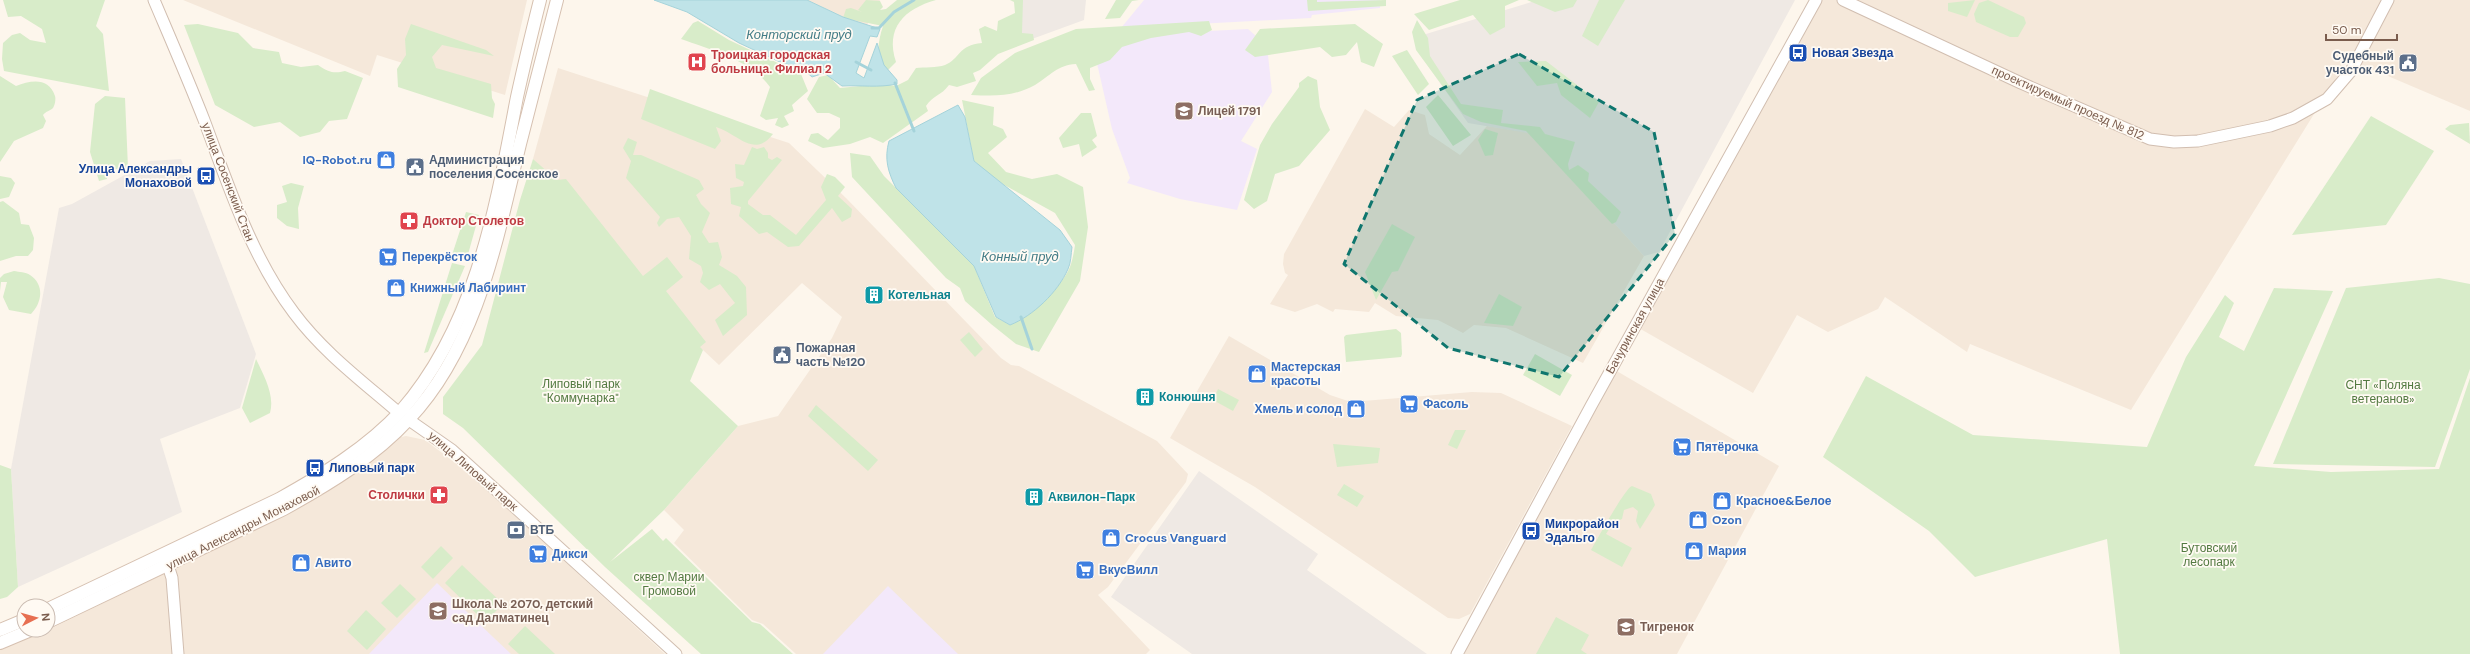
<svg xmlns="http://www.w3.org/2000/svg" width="2470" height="654" font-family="'DM Sans',sans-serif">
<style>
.residential{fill:#f5e8da}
.industrial{fill:#efe9e4}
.education{fill:#f3e8fa}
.green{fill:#d8ecc9}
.water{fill:#bfe3e8;stroke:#a5d3da}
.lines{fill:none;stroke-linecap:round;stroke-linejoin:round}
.stream{stroke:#a5d3da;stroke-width:3}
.tertiary-casing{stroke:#d1beb0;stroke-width:13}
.secondary-casing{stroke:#d6c0b0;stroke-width:14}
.tertiary{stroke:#fff;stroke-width:11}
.secondary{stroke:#fff;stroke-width:12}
.marked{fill:#0f766e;fill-opacity:0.2;stroke:#0f766e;stroke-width:3;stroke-dasharray:8 5;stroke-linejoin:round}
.labels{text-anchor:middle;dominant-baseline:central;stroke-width:3.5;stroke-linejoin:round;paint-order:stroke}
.transit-label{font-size:12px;font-weight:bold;fill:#164399;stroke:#fffaf3;text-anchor:start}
.health-label{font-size:12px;font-weight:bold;fill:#be3a42;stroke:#fffaf3;text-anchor:start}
.service-label{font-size:12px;font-weight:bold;fill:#4e5e75;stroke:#fffaf3;text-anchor:start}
.street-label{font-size:12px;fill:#7a5c4d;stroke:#fffaf3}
.education-label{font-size:12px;font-weight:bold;fill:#785e54;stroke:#fffaf3;text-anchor:start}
.shop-label{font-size:12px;font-weight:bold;fill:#366cbe;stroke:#fffaf3;text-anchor:start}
.culture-label{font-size:12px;font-weight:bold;fill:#0d838f;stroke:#fffaf3;text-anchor:start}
.park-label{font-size:12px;fill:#537a41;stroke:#fffaf3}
.water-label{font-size:13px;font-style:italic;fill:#437c86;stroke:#fffaf3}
</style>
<rect width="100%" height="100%" fill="#fdf6ec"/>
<g class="residential">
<polygon points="183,0 527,0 505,95 377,55 370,76"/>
<polygon points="807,0 880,0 867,25 843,17"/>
<polygon points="1819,0 2470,0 2470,111 2348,59 2131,410 1970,344 1967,352 1885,297 1878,309 1828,332 1797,315 1753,393 1637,327"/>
<polygon points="558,68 789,143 846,198 1001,358 1011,365 1019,366 1157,441 1188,474 1186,482 1108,587 1098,595 1150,650 1146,654 796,654 763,624 752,620 674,543 684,530 664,510 738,426 778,416 832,338 842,317 802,283 719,365 703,350 693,344 533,159"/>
<polygon points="1365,109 1394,127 1409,110 1425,115 1429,134 1460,155 1487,126 1533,133 1644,256 1583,363 1506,328 1474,325 1463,333 1438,320 1396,316 1375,303 1369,312 1335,309 1333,312 1317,304 1295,312 1270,304 1288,275 1285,273 1283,264 1284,254"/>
<polygon points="1229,336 1330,395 1351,402 1472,392 1501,393 1572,426 1470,614 1459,619 1448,618 1255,487 1170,438"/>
<polygon points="1615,370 1779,466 1677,654 1459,654"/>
<polygon points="406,436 425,440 470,474 665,654 0,654 0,650 48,630 297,509 359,471 397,438"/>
</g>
<g class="industrial">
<polygon points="1022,0 1086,0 1084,20 1021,43"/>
<polygon points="1538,0 1795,0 1659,252 1644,256 1533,134 1468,123 1419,53 1426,34"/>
<polygon points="181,159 256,354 240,408 160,439 182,512 18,587 11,469 59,208 72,204 150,161"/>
<polygon points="1199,471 1318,554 1307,570 1427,654 1192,654 1111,597"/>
</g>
<g class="education">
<polygon points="1144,0 1380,0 1380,8 1312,15 1311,18 1121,28"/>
<polygon points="1248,29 1267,46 1272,92 1241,141 1257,149 1237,210 1180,199 1127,183 1130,178 1112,129 1091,37"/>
<polygon points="437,583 493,637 511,654 369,654"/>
<polygon points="888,586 958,654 823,654"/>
</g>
<g class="green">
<polygon points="3,0 105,0 96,26 103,34 109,91 4,71 2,59 3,43 12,35 20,33 30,40 46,43 42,29 21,16 8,17"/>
<path d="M 866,0 L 880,1 L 883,7 L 880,10 L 886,9 L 897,0 L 936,0 C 904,9 885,28 896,62 L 888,70 L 879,69 C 877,54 878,41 883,26 L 843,18 L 846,9 L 851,8 L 862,12 L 858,10 Z"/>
<path d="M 1010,0 L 1023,0 L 1022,33 L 1033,34 L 1034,40 L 998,54 L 980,70 L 973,73 L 976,81 L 957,87 L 949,85 C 941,96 933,95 926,106 L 928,111 L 883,143 L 870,137 L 850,144 L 823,148 L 808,141 L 811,134 L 818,133 L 828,140 L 840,128 L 840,118 L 829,113 L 817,113 L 807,99 L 819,77 L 828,75 L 840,88 L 881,84 L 896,86 L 908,80 L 916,68 C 924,67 937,68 945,65 C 960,59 958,45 982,43 L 979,29 L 985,26 L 997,31 L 998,21 L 1015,13 L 1014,2 Z"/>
<polygon points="1116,0 1139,0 1132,1 1120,18 1105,19"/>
<polygon points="1307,0 1317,0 1317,2 1386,0 1386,6 1308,11"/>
<polygon points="1460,0 1519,0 1505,6 1505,27 1490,35 1473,15 1429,30 1414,14"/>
<polygon points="1527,0 1577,0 1573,7 1555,12"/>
<polygon points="1599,0 1625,0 1598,46 1582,36"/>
<polygon points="1975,0 1967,17 1948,11 1948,3"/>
<polygon points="1988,0 2024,17 2026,23 2018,37 2010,37 1976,22 1974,14 1979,3"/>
<polygon points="1417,20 1428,38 1430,56 1461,104 1503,110 1501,123 1540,127 1545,134 1575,142 1568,164 1569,170 1578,165 1589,173 1588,181 1621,212 1616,222 1612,224 1526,131 1481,122 1463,114 1416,50 1412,32"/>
<path d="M 698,21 L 729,40 L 801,74 L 808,91 L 792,105 L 794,111 L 784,116 L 789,125 L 782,128 L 775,125 L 778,118 L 766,120 L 760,116 L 770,87 C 751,60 711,50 681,39 L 693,23 Z"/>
<path d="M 1209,21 L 1212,30 L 1201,36 L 1189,32 L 1151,38 L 1122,47 L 1110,60 L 1090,68 L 1090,79 L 1095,90 L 1089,91 L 1076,64 C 1057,65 1050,76 1035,85 C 1013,97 995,96 971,95 L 981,78 L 1015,53 L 1076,29 Z"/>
<path d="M 198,24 L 238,33 L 253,48 L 279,52 L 282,63 L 301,67 L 318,65 C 328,72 334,74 345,71 L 363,78 L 347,119 L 329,121 L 320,132 L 300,137 L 280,122 L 254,127 L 215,105 L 184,25 Z"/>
<polygon points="411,24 486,50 494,56 442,45 432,57 436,68 491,84 492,98 495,104 493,118 398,87 397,69 406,55 405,39"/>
<polygon points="1355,24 1383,44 1374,67 1361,62 1357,42 1346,55 1332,57 1320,47 1255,57 1245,50 1260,29"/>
<polygon points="1407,50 1429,84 1418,95 1392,56"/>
<polygon points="1546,61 1599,102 1590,118 1561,95 1557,83 1537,86 1518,62"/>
<path d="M 0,76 L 16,86 C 31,80 49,77 55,96 C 56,99 55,105 53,108 C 50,111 46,111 43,115 L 46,121 L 43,128 L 14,141 L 0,162 Z"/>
<polygon points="1308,76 1317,80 1320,107 1330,130 1299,166 1275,174 1267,201 1254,209 1244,200 1260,145 1272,124 1299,87 1299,83"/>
<path d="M 650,89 L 773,134 C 754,159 737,133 716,127 L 721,141 L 715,149 L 641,119 Z"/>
<polygon points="1438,95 1471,135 1453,146 1426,107"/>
<polygon points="105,96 125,98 128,168 106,170 107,179 99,181 90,152 95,104"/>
<path d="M 962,100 L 994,107 L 993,125 L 1003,129 L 1007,137 L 988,153 L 1006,172 L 1032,179 L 1057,174 L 1083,187 L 1088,227 L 1080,281 L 1039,352 L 1016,344 L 991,324 L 965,301 L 960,288 L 946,278 L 852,177 L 850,153 L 870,156 L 884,176 L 974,266 L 995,317 L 1010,325 C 1030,317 1065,284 1071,264 C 1073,258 1074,251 1075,245 L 1055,213 L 997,181 L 974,161 Z"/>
<polygon points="1081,113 1091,113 1097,136 1092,140 1097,147 1082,157 1079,144 1063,148 1059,138"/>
<polygon points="2371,116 2434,151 2386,225 2292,235"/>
<polygon points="2469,123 2470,144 2445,129 2450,125"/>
<polygon points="1485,129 1498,133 1493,155 1485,156 1478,140"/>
<polygon points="628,138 637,142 633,155 641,155 699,180 704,189 696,195 701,204 710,213 702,232 709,243 718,242 722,257 719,265 737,276 746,287 747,315 723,336 715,320 735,303 720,284 709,290 700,282 703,273 701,266 689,259 691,236 679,217 667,219 659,227 657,223 660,217 626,178 631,161 623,148"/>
<polygon points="752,147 757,149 764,147 768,153 768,158 772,160 777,157 782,160 748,201 748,204 763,215 770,215 796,235 826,200 821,187 827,174 835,177 845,187 838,196 852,209 851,217 842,222 832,208 799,246 788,247 767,232 759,234 739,216 741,207 731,204 730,188 743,186 744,182 736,178 735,164 744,165"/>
<polygon points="533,159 557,180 566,179 643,276 667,257 683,277 666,291 706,342 700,347 703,350 690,381 738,426 664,510 610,562 652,529 663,541 666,538 752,622 760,624 793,654 701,654 605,567 463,428 443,414 443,397 482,345 520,200"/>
<polygon points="0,176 11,178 15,183 9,197 0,199"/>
<polygon points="291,183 304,186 298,208 299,229 287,226 277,218 277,205 287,202 282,186"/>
<polygon points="3,201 19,213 21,224 29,225 34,238 33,250 28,256 16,256 0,261 0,202"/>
<polygon points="466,212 479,215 467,258 452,255"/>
<polygon points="1392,224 1415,237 1398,271 1392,272 1376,300 1365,272"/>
<polygon points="452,263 465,266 428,352 424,353"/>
<path d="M 14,271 C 19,272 26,272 30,275 C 45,285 42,303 31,314 L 9,310 L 3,297 L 7,282 L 1,282 L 0,291 L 0,278 L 4,274 Z"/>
<polygon points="2439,278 2470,284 2470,369 2435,467 2273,464 2346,288"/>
<polygon points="2274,288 2333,291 2254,466 2331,472 2439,469 2470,378 2470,654 2120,654 2107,539 1975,577 1929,531 1823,457 1866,376 1973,435 2147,447 2186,357 2225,295 2234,303 2219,337 2244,351"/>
<polygon points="1499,294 1522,307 1513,326 1484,323"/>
<polygon points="1396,329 1401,333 1402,354 1401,357 1346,362 1344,337 1346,335"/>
<polygon points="969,332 983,349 975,357 960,340"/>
<polygon points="1535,354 1572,375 1560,396 1523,375"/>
<path d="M 256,359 C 264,376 275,395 270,413 L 250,423 L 242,408 Z"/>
<polygon points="1218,389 1239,400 1233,411 1213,400"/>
<polygon points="816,405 878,460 868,471 808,416"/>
<polygon points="1455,430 1466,430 1457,449 1448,445"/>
<polygon points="1333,444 1380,448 1378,463 1337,467"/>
<polygon points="0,465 11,469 18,587 7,597 0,599"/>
<polygon points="1344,484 1364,496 1357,507 1337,495"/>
<path d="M 1632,486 L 1651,494 L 1655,505 L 1640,529 L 1636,521 L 1638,511 L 1633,507 L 1624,510 L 1622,519 L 1613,523 L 1606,534 L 1632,548 L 1622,567 L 1591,550 C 1597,540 1625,488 1632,486 Z"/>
<polygon points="441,546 453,558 433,579 421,567"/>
<polygon points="462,565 503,604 485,622 445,583"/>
<polygon points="400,584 416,599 397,618 381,603"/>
<polygon points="366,610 386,629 367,650 347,631"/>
<polygon points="1556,617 1589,635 1581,650 1587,654 1536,654"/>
<polygon points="525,626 555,654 519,654 508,644"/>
</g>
<g class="water">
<path d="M 654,0 L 807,0 L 843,17 L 880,29 L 877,37 L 870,36 L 856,73 L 864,78 L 877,43 L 884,65 L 897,80 L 897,84 C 878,88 861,85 842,86 L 824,73 L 812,77 L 803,69 L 780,62 L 739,43 L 687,12 Z"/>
<path d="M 958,105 L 965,117 L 974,161 L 1060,230 L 1072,247 C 1071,254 1071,263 1068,269 C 1058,292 1033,316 1010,325 L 996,317 L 974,266 L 896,188 C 888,172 884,159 889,141 Z"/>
</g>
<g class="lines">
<g class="stream">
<polyline points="872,28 879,28 894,12 914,0"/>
<polyline points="856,62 871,70"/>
<polyline points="895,83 914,131"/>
<polyline points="1021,317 1032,349"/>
</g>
<defs>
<g id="tertiary">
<path d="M 154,0 C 171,40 188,79 204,120 C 229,187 251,256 294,313 C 323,352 362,381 399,413"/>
<polyline points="1843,0 2021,83 2150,139 2174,142 2198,141 2270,126 2293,118 2327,99 2351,71 2388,0"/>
<polyline points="409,420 452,450 676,654"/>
<polyline points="165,556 172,578 178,654"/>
<polyline points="1457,654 1591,406 1816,0"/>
</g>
<g id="secondary">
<path d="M 48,609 L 279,499 C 322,475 367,448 401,411 C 477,324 496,206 517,97 C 524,65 532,32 540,0"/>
<path d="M 48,622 L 284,509 C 329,484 374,457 409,419 C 478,346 497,238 520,144 C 532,96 545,48 557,0"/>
<polyline points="0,630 24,620"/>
<polyline points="0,643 31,630"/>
</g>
</defs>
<use href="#tertiary" class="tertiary-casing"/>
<use href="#secondary" class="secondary-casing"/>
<use href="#tertiary" class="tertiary"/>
<use href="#secondary" class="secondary"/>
</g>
<path class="marked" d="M 1519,54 L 1654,132 L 1675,234 L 1559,377 L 1448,348 L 1344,264 L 1417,100 Z"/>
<defs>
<symbol id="bus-square" viewBox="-11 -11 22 22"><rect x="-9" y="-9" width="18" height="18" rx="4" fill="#1a4fb4" stroke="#fffaf3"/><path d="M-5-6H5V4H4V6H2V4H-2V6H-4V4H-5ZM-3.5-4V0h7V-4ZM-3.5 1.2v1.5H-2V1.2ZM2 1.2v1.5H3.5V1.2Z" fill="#fff"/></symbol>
<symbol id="hospital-square" viewBox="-11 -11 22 22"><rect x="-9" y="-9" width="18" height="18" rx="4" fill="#e0444e" stroke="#fffaf3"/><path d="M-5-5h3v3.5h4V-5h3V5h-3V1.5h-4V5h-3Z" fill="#fff"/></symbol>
<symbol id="civic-square" viewBox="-11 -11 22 22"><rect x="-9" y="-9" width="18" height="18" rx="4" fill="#5c6f8a" stroke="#fffaf3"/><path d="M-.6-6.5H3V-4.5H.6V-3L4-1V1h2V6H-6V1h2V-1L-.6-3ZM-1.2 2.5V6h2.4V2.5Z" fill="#fff"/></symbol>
<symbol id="school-square" viewBox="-11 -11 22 22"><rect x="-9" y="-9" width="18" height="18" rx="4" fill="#8d6e63" stroke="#fffaf3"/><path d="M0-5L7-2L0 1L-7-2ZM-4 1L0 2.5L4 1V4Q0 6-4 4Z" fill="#fff"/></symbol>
<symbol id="shop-square" viewBox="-11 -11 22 22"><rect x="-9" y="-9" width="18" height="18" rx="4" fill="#3f7fe0" stroke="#fffaf3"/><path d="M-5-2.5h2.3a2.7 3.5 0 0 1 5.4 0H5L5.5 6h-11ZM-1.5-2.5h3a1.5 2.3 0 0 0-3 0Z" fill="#fff"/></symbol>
<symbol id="pharmacy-square" viewBox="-11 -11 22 22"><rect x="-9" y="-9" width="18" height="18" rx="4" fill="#e0444e" stroke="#fffaf3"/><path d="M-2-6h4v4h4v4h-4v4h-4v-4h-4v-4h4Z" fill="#fff"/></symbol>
<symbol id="supermarket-square" viewBox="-11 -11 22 22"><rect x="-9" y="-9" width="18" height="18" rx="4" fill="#3f7fe0" stroke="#fffaf3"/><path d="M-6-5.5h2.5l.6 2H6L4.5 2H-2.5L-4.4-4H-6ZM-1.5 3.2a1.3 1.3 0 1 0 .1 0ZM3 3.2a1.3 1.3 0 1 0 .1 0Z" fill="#fff"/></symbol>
<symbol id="building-square" viewBox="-11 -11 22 22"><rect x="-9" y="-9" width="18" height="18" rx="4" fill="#0f9aa8" stroke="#fffaf3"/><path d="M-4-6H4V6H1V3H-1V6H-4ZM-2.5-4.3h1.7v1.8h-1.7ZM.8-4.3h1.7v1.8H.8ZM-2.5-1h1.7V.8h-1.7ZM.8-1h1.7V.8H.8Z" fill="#fff"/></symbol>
<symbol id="bank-square" viewBox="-11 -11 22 22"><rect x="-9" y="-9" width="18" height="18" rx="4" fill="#5c6f8a" stroke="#fffaf3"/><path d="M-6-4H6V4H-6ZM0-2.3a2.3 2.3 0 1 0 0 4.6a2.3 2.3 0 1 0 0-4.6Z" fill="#fff"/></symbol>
</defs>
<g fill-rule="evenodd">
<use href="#bus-square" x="1787" y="42" width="22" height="22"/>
<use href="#hospital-square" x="686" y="51" width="22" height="22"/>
<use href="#civic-square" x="2397" y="52" width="22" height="22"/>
<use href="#school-square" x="1173" y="100" width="22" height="22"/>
<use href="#shop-square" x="375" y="149" width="22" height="22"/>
<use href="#civic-square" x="404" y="156" width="22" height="22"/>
<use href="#bus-square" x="195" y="165" width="22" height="22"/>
<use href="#pharmacy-square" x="398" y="210" width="22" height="22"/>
<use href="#supermarket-square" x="377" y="246" width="22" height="22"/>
<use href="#shop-square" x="385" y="277" width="22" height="22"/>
<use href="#building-square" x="863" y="284" width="22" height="22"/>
<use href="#civic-square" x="771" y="344" width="22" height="22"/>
<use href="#shop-square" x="1246" y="363" width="22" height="22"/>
<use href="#building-square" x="1134" y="386" width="22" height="22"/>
<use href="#supermarket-square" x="1398" y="393" width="22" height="22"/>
<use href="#shop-square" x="1345" y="398" width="22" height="22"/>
<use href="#supermarket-square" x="1671" y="436" width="22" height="22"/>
<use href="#bus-square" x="304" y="457" width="22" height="22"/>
<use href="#pharmacy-square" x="428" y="484" width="22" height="22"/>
<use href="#building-square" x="1023" y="486" width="22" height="22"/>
<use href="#shop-square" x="1711" y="490" width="22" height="22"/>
<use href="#shop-square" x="1687" y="509" width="22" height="22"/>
<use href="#bank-square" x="505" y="519" width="22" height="22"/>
<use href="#bus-square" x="1520" y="520" width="22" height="22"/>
<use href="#shop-square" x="1100" y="527" width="22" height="22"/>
<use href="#shop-square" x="1683" y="540" width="22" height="22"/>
<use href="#supermarket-square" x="527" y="543" width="22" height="22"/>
<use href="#shop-square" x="290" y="552" width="22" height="22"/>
<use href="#supermarket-square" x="1074" y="559" width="22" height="22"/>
<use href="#school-square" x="427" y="600" width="22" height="22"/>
<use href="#school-square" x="1615" y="616" width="22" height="22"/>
</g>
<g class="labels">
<g class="transit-label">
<text x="1812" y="53">Новая Звезда</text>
<text x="192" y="169" text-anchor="end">Улица Александры<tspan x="192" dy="14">Монаховой</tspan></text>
<text x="329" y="468">Липовый парк</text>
<text x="1545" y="524">Микрорайон<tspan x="1545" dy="14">Эдальго</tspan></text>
</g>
<g class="health-label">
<text x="711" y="55">Троицкая городская<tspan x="711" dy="14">больница. Филиал 2</tspan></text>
<text x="423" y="221">Доктор Столетов</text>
<text x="425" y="495" text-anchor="end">Столички</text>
</g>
<g class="service-label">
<text x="2394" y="56" text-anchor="end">Судебный<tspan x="2394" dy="14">участок 431</tspan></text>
<text x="429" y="160">Администрация<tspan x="429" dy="14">поселения Сосенское</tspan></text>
<text x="796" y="348">Пожарная<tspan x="796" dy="14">часть №120</tspan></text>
<text x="530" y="530">ВТБ</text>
</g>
<g class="street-label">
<text transform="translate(2068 103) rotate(24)">проектируемый проезд № 812</text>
<text transform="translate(228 182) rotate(69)">улица Сосенский Стан</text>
<text transform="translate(1635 326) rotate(-61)">Бачуринская улица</text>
<text transform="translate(473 471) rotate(41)">улица Липовый парк</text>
<text transform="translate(243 528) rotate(-27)">улица Александры Монаховой</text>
</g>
<g class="education-label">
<text x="1198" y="111">Лицей 1791</text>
<text x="452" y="604">Школа № 2070, детский<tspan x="452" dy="14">сад Далматинец</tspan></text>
<text x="1640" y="627">Тигренок</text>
</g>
<g class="shop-label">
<text x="372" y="160" text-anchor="end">IQ-Robot.ru</text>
<text x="402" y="257">Перекрёсток</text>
<text x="410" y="288">Книжный Лабиринт</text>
<text x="1271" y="367">Мастерская<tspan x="1271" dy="14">красоты</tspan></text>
<text x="1423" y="404">Фасоль</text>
<text x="1342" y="409" text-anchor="end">Хмель и солод</text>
<text x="1696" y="447">Пятёрочка</text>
<text x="1736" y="501">Красное&amp;Белое</text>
<text x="1712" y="520">Ozon</text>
<text x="1125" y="538">Crocus Vanguard</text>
<text x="1708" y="551">Мария</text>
<text x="552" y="554">Дикси</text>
<text x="315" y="563">Авито</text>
<text x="1099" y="570">ВкусВилл</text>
</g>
<g class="culture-label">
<text x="888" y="295">Котельная</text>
<text x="1159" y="397">Конюшня</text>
<text x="1048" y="497">Аквилон-Парк</text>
</g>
<g class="park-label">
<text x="581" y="384">Липовый парк<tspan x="581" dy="14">"Коммунарка"</tspan></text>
<text x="2383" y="385">СНТ «Поляна<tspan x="2383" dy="14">ветеранов»</tspan></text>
<text x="2209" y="548">Бутовский<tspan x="2209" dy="14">лесопарк</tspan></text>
<text x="669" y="577">сквер Марии<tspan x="669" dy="14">Громовой</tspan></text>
</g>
<g class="water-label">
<text x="799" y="34">Конторский пруд</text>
<text x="1020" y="256">Конный пруд</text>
</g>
</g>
<g transform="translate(36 618) rotate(84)"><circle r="19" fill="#fffaf3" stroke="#cabbb1"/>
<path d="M0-3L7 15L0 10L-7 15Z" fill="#e76f51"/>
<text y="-6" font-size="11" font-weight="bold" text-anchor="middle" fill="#7a5c4d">N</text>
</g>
<path d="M2326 34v6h71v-6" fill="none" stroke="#7a5c4d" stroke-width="2"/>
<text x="2332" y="34" font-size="12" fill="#7a5c4d" stroke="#fffaf3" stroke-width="3" paint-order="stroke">50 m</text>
</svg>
